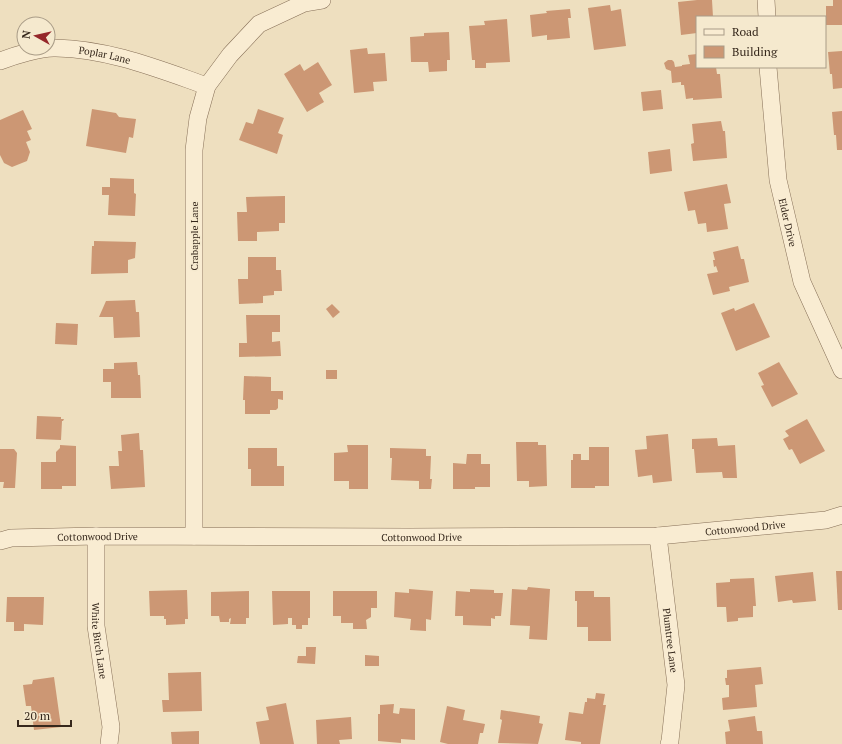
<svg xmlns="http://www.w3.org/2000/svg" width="842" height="744" font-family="'PT Serif',serif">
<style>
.building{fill:#cc9774}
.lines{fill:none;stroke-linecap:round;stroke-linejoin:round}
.minor-casing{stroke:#866f57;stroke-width:18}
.minor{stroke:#f9ecd2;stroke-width:17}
.labels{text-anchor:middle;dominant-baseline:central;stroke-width:3;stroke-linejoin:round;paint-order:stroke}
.street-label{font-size:10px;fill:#36281c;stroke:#f5e9ce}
</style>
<rect width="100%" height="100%" fill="#eedfbf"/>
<g class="building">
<polygon points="697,0 712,0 713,17 697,17 697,33 681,35 678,2"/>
<polygon points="833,0 842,0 842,25 826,25 826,6 833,6"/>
<polygon points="610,5 611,11 621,9 626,46 594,50 588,8"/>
<polygon points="570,9 571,18 568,18 570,38 547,40 547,35 532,37 530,15 547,13 546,11"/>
<polygon points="507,19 510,62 486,63 486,68 475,68 475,60 472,60 469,26 485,25 484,21"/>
<polygon points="449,32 450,60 447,60 447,71 429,72 428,62 411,62 410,37 424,36 424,33"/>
<polygon points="367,48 368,54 385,53 387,81 373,82 374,91 354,93 350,50"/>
<polygon points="842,51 842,88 833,89 832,74 830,74 828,52"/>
<polygon points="697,54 697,67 716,67 717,74 720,74 722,98 693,100 693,98 686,99 684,85 681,85 681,82 672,83 671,71 666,69 664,63 668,60 672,60 674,62 675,67 682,66 682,65 690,64 688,55"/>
<polygon points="318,62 332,85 319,93 324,102 307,112 284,74 300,64 304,71"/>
<polygon points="661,90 663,109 643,111 641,92"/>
<polygon points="92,109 116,113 119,117 136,119 133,138 129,137 126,153 86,146"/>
<polygon points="258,109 284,118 278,133 283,135 277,154 239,140 246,122 253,124"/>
<polygon points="23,110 32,129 27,131 31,140 26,142 30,152 27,161 12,167 4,163 0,155 0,120"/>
<polygon points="842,111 842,150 837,150 836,135 834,135 832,112"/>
<polygon points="721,121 723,131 725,131 727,158 693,161 691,144 694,143 692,124"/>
<polygon points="670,149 672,171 650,174 648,152"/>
<polygon points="110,178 134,179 134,193 136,194 135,216 108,215 109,195 102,195 102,187 110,187"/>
<polygon points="727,184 731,203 724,204 728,229 707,232 706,223 698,224 695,210 688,211 684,192"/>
<polygon points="285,196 285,223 279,223 279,231 257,232 257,241 238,241 237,212 247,212 246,197"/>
<polygon points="94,241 136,242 135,258 128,260 128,273 91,274 92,246 94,246"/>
<polygon points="738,246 741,259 744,259 749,282 729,287 730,291 713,295 707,274 718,272 716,266 714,267 713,260 715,260 713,252"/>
<polygon points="248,257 276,257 276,270 281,270 282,291 274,291 274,295 263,296 263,303 239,304 238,279 248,279"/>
<polygon points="135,300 136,312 139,312 140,337 114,338 113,317 99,317 106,301"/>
<polygon points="754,303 770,337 736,351 721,313 734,308 735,311"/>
<polygon points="332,304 340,312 333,318 326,309"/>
<polygon points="246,315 280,315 280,332 272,332 272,342 280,341 281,356 239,357 239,343 247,343"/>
<polygon points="56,323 78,324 77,345 55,344"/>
<polygon points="137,362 138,375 140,375 141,398 111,398 111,382 103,382 103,369 114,369 114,363"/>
<polygon points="779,362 798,394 772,407 761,386 764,385 758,373"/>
<rect x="326" y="370" width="11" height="9"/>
<polygon points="244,376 271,377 271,391 283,391 283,400 278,399 278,408 276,410 270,410 270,414 245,414 245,400 243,400"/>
<polygon points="37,416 61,417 61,419 64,419 63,421 62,421 61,440 36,439"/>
<polygon points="807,419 825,451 800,464 792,449 789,450 783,439 789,436 785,431"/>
<polygon points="139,433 140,450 143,450 145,487 111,489 109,466 119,466 118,451 122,451 121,435"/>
<polygon points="668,434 672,481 653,483 652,475 638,477 635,450 647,449 646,436"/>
<polygon points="717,438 718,446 735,445 737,478 723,478 722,472 696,473 694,449 692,449 692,439"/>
<polygon points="516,442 538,442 538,445 546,445 547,486 529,487 529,481 517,481"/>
<polygon points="60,445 76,446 76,486 62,486 62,489 41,489 41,462 56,462 56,452 60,448"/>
<polygon points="347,445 368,445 368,489 349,489 349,481 334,481 334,453 348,452"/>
<polygon points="589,447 609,447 609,486 595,486 595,488 571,488 571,460 573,460 573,454 581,454 581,460 589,460"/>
<polygon points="248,448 277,448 277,466 284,466 284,486 251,486 251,469 248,469"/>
<polygon points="390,448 426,449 426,456 431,456 430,479 432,479 431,489 419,489 419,481 391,480 392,458 390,458"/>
<polygon points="0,449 14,449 17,453 15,488 3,488 4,482 0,482"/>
<polygon points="467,454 481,454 481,464 490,464 490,487 475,487 475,489 453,489 453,463 466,464"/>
<polygon points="836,571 842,571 842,610 838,610"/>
<polygon points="813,572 816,601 793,603 792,600 778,602 775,576"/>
<polygon points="754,578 756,606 753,606 753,617 738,618 738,621 727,622 726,607 717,607 716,583 730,582 730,579"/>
<polygon points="528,587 550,589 547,640 529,639 530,626 510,625 512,589 527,590"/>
<polygon points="409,589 433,591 431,620 426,619 426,631 410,630 411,619 394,617 395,592 409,593"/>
<polygon points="470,589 494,590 494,593 503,593 501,616 495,616 495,619 491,618 491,626 463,625 463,616 455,616 456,591 470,592"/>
<polygon points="187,590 188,619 185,619 185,624 166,625 166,619 164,619 164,616 150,616 149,591"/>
<polygon points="249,591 249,618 246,618 246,624 230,624 231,618 229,619 229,622 220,622 219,616 211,616 211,592"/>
<polygon points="272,591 310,591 310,618 308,618 308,625 302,625 302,629 296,629 296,625 292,625 292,618 288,618 288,624 273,625"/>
<polygon points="333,591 377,591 377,608 371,608 371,617 366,620 367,629 353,629 353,623 341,623 341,616 333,616"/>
<polygon points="575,591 594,591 594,597 610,597 611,641 588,641 588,627 577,627 577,601 575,601"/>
<polygon points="7,597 44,597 43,625 24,624 24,631 14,631 14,622 6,622"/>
<polygon points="306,647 316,647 315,664 297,663 298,656 306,656"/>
<polygon points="365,655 379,656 379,666 365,666"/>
<polygon points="761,667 763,684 755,685 757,707 723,710 722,698 729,697 729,685 726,685 725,678 727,678 727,670"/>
<polygon points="201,672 202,711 163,712 162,700 169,700 168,673"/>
<polygon points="54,677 61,727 34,730 31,706 26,706 23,685 32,684 33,680"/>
<polygon points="596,693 605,694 603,705 606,705 600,744 581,744 581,742 565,740 569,712 583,714 585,702 587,702 587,698 595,699"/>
<polygon points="286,703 294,744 260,744 256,722 269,720 266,707"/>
<polygon points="394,704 393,713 399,714 400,708 415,709 415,740 401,739 401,743 378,741 378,714 380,714 380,705"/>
<polygon points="447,706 465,710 463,720 485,724 483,733 480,733 478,744 448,744 440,742"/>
<polygon points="501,710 540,716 539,723 543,724 538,744 498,743 502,720 500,719"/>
<polygon points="755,716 757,731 762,731 763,744 726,744 725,732 730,731 728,720"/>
<polygon points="351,717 352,739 339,740 340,744 317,744 316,720"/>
<polygon points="199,731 199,744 172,744 171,732"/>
</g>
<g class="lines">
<defs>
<g id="minor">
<polyline points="766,0 767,17"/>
<path id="s1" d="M 0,61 C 13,56 42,47 56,48 C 109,49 158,69 207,86"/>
<path id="s2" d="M 768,67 L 778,180 L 802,282 L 842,370"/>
<path id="s3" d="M 96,536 L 96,626 L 111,727 L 109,744"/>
<polyline points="194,536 194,150 198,118 207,86 230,55 259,24 304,3 322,0"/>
<path id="s4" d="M 658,536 L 676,685 L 670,741 L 669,744"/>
<path id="s5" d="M 0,541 L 11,538 L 96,536 L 409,537 L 658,536 L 826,520 L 842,515"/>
</g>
</defs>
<use href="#minor" class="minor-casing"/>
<use href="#minor" class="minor"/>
</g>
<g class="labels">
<g class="street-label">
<text stroke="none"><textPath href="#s1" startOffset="107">Poplar Lane</textPath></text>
<text stroke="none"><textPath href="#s2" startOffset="157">Elder Drive</textPath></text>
<text transform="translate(194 236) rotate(-90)">Crabapple Lane</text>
<text stroke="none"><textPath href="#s5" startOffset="746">Cottonwood Drive</textPath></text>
<text stroke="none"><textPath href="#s5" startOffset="98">Cottonwood Drive</textPath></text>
<text stroke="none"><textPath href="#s5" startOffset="422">Cottonwood Drive</textPath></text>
<text stroke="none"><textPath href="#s3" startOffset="105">White Birch Lane</textPath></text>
<text stroke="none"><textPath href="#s4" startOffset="105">Plumtree Lane</textPath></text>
</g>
</g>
<rect x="696" y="16" width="130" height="52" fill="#f5e9ce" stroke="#a99c87"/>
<rect x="704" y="29" width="20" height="6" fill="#f9ecd2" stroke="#a99c87"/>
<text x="732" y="36" font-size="12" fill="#36281c">Road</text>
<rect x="704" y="46" width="20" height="12" fill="#cc9774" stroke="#a99c87"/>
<text x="732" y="56" font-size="12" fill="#36281c">Building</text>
<g transform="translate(36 36) rotate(278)"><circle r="19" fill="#f5e9ce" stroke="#a99c87"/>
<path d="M0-3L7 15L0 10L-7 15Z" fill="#95272a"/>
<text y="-6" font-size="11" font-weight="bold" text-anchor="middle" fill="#36281c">N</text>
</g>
<path d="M18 720v6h53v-6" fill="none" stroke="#36281c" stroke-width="2"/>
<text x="24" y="720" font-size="12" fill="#36281c" stroke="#f5e9ce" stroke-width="3" paint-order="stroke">20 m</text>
</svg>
